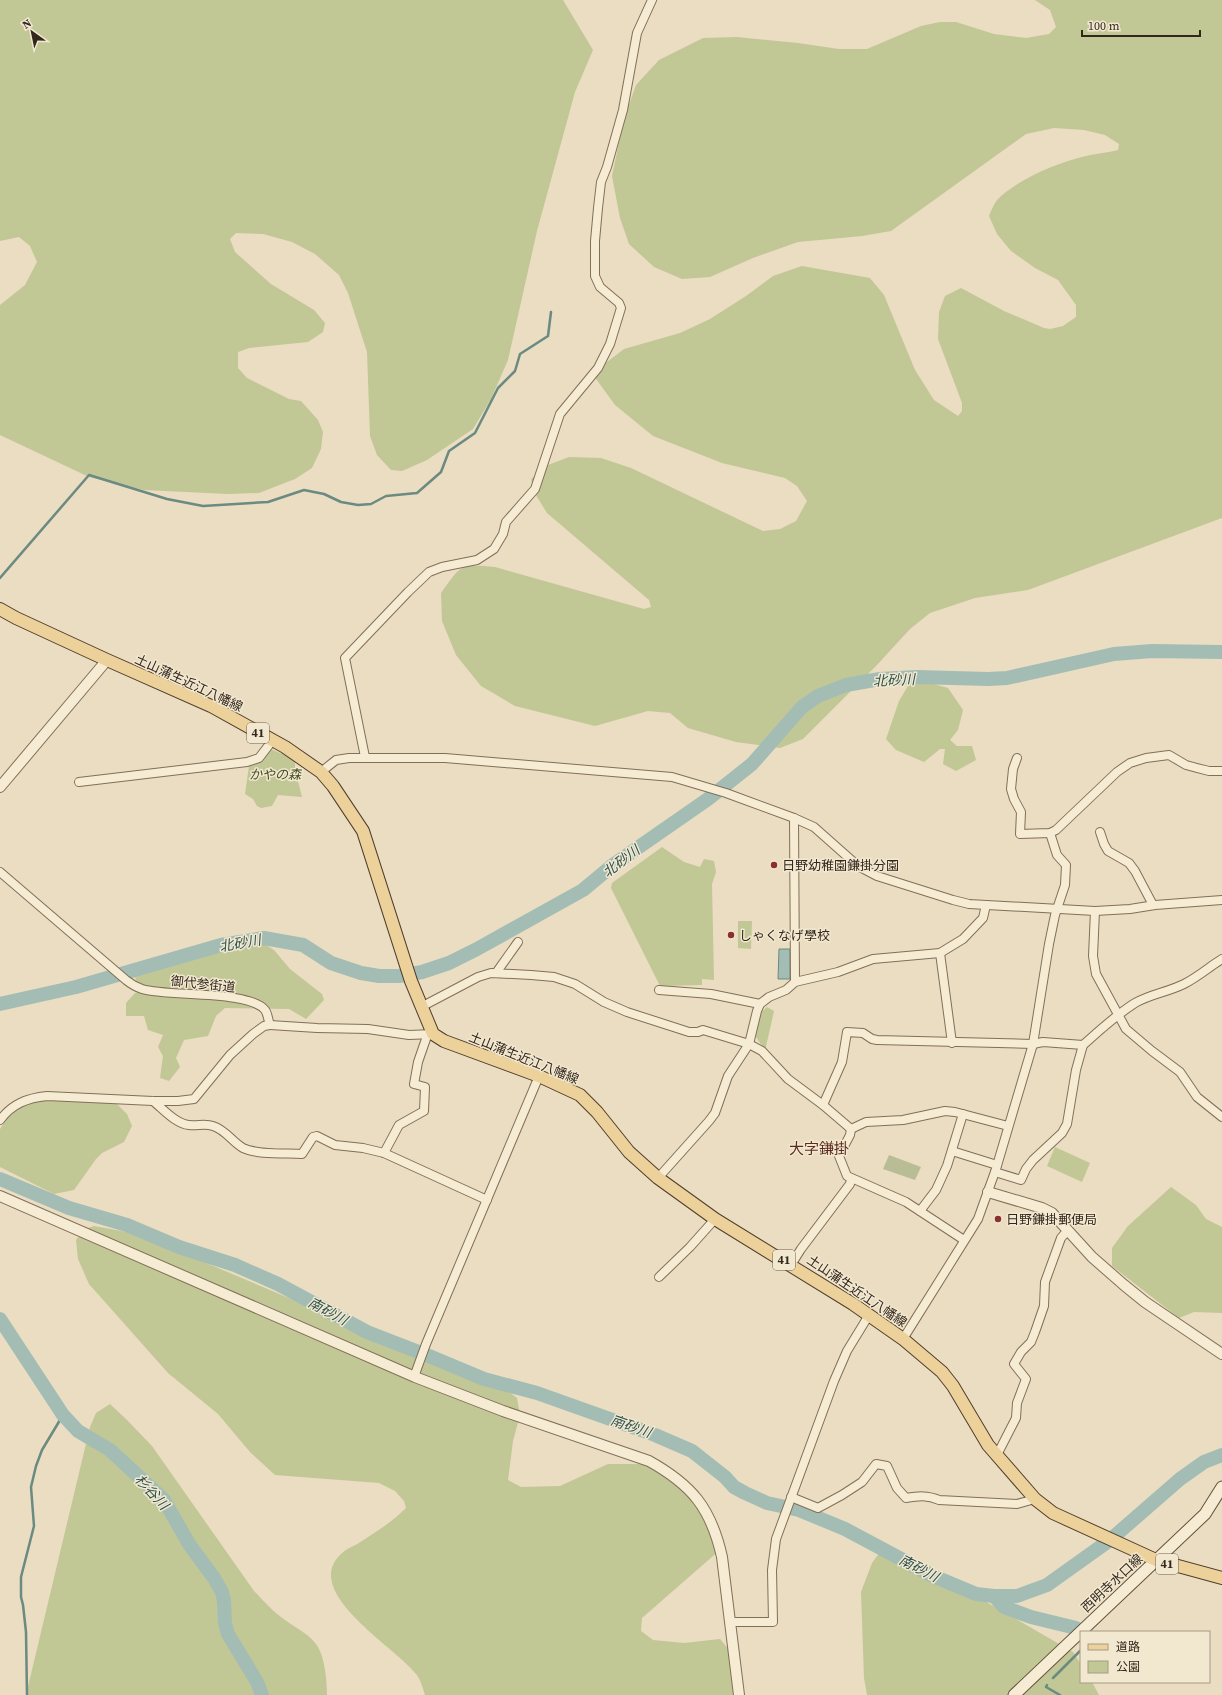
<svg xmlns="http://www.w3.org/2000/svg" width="1222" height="1695" font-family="'Source Serif 4','Noto Sans JP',serif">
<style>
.green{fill:#c2c796}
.cemetery{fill:#b8bd95}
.water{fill:#a3bdb5;stroke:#6b8a82}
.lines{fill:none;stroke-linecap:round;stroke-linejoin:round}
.stream{stroke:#6b8a82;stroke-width:2.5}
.river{stroke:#a3bdb5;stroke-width:14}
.minor-casing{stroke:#826f5a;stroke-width:10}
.tertiary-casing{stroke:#826f5a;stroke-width:12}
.secondary-casing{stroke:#64503d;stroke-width:13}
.primary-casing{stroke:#503d2e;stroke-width:14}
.minor{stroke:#f6ebd3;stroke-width:8}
.tertiary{stroke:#f6ebd3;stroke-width:10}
.secondary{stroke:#f6ebd3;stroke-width:11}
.primary{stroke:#ecd19a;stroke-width:12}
.poi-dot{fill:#8d2e30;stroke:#f2e8d0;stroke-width:1.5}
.labels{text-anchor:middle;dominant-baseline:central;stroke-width:3;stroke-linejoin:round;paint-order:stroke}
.shield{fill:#f2e8d0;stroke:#6c6153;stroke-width:1}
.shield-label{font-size:12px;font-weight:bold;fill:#33271d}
.street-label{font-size:13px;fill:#33271d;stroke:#f2e8d0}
.park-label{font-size:13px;font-style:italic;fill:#444e25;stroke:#f2e8d0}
.poi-label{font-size:13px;fill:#33271d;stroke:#f2e8d0;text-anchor:start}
.water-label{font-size:14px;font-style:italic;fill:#2d524f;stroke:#f2e8d0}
.quarter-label{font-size:15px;fill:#5d2b1f;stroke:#f2e8d0}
</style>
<rect width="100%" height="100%" fill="#eaddc1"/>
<g class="green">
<polygon points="0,0 563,0 593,50 575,92 537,231 508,360 491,399 473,429 427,460 402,471 391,470 377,455 370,436 367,352 348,293 339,275 315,254 292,242 263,234 236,233 230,239 235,252 271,284 314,310 325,323 323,332 308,342 249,348 238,352 238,368 247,378 289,399 301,401 318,420 323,432 321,449 312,468 295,479 259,493 228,494 144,490 89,477 0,435 0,305 25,285 37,262 30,246 19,237 0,241"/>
<path d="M 1035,0 L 1222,0 L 1222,518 L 1028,590 L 975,598 L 930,613 L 910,629 L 876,666 L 803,739 L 780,748 L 736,742 L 688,728 L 670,713 L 648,711 L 595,726 L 515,706 L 481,686 L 456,655 L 442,621 L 441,593 C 462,565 458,564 495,567 L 644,609 L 651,607 L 649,600 L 547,513 L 534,492 L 531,479 L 548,465 L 569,457 L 601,458 L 631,468 L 763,531 L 780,529 L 796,521 L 807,501 L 797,486 L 785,478 L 722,463 L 653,436 L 615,405 L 594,376 L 603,365 L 624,349 L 680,333 L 710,319 L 746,296 L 773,276 L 802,266 L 870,278 L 884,295 L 915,370 L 934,400 L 958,416 L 962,411 L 962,403 L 938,339 L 939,312 L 945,296 L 961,288 L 1004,311 L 1044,328 L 1050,329 L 1063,326 L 1076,317 L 1076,305 L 1058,280 L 1035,268 L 1011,251 L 997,234 L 989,216 C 991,211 994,204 997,200 C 1015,181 1056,163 1082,157 C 1093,154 1106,153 1118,150 L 1119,144 L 1105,135 L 1084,130 L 1054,128 L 1026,134 L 891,231 L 862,236 L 798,242 L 753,258 L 710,277 L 682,279 L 654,267 L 629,244 L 620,218 L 612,176 L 624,119 L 636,85 L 659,60 L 703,38 L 737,37 L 798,43 L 839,49 L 867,49 L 921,26 L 940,22 L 956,22 L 994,34 L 1026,38 L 1049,34 L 1056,27 L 1050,10 Z"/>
<polygon points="911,681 923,681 948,688 963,710 958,730 950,740 957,746 972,746 976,760 956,771 943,764 945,749 940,749 924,762 896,750 886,739 899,701"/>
<polygon points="268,748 295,759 295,769 302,797 278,795 272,806 261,808 257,806 253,799 245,794 249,766 261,759"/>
<polygon points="662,847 684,862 700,867 704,859 714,861 716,872 712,884 714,980 702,979 702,985 660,986 611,888 612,883"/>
<polygon points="738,921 752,921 751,949 738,948"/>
<polygon points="260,941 274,950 290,969 322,994 324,1000 306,1019 289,1009 225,1008 216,1016 208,1036 184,1040 176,1058 180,1067 169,1081 160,1078 163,1056 158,1047 163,1035 148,1030 144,1016 126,1016 126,1003 135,993 140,992 135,977 212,950"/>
<polygon points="767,1007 774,1011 765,1051 755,1035 759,1014"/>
<polygon points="34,1098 114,1101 127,1114 132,1126 124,1142 102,1153 96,1159 74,1190 54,1194 0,1167 0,1129 7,1118"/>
<polygon points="1055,1147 1090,1163 1082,1182 1047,1166"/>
<polygon points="1171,1187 1196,1205 1206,1219 1222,1227 1222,1313 1194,1312 1179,1318 1112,1266 1112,1248 1128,1226"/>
<path d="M 94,1226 L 138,1234 L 508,1391 L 517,1398 L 520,1415 L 513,1441 L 508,1480 L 521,1487 L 560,1486 L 608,1464 L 645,1464 L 673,1475 L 709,1514 L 721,1549 L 642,1618 L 641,1631 L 653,1640 L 684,1643 L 720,1639 L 734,1656 L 739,1695 L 425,1695 C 423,1689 421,1681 417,1675 C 397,1648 300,1592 341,1554 C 346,1549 354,1546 359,1543 C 377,1531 391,1523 406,1508 L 404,1501 L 395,1491 L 379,1483 L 275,1475 L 250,1452 L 218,1414 L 168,1373 L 89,1284 L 78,1259 L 76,1240 L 85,1229 Z"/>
<path d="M 110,1404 L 127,1420 L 152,1446 L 254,1591 C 264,1601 273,1612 285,1620 C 296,1628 311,1635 318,1647 C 325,1659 327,1682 327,1695 L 26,1695 L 90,1427 L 96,1413 Z"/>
<polygon points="886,1544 1073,1652 1081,1664 1081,1682 1092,1682 1099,1695 867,1695 864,1678 861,1592 872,1563"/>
</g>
<polygon class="cemetery" points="889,1155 921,1167 915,1180 883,1169"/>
<polygon class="water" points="779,949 790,949 790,979 778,979"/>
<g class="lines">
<g class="stream">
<polyline points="0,578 89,475 167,499 203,506 268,502 304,490 324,494 341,502 358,505 371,504 386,496 417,493 441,472 449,451 475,433 498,388 515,371 520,354 548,336 551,312"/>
<polyline points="1053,1678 1081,1650"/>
<polyline points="1047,1685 1046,1687 1060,1695"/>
<polyline points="27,1695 26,1632 23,1605 21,1597 21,1577 34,1526 31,1487 36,1466 42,1450 63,1415"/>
</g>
<g class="river">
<polyline points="0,1004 76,987 221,945 264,938 303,945 331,963 361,973 379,976 399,976 422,972 449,963 477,949 583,890 613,865 708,799 752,764 802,707 818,696 846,685 880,679 917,677 988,679 1007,678 1114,654 1152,651 1222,652"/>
<polyline points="0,1179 69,1208 127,1225 179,1247 235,1265 278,1284 367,1332 429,1356 484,1379 537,1393 655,1435 692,1451 725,1477 734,1487 745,1493 767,1503 799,1510 845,1529 933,1576 976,1594 994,1596 1017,1596 1047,1585 1110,1540 1180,1479 1204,1462 1222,1455"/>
<polyline points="0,1319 63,1415 78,1431 110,1450 164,1500 189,1544 214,1578 222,1592 224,1601 225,1623 228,1634 257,1682 262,1695"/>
<polyline points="994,1596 1004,1607 1031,1617 1076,1628"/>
</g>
<defs>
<g id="minor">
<polyline points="365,757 345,658 408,592 429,572 442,567 477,560 494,549 503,534 506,522 535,489 560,414 598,368 610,344 621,308 619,303 600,287 595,276 595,241 598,208 601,182 607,167 623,110 637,33 652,0"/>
<polyline points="1017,758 1013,769 1011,789 1014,799 1021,812 1020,834 1050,833 1056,830 1117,772 1130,763 1146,758 1169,755 1186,765 1197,768 1209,771 1222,771"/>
<polyline points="321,772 336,760 349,758 445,758 672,777 726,793 794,818 814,827 858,866 877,876 953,900 969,904 1095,911 1130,909 1155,905 1222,900"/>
<polyline points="79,782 247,762 259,758 272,741"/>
<polyline points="794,818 795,982"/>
<polyline points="1100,832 1104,844 1108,851 1129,863 1135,871 1153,905"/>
<path d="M 0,872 L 126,980 C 131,984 136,987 142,989 C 167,997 249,990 265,1010 C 268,1014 268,1020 270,1025 L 317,1028 L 368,1029 L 409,1035 L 433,1034"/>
<polyline points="1095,911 1093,956 1096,974 1126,1029 1152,1051 1180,1072 1197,1097 1222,1117"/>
<polyline points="940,953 952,1043"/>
<polyline points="496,973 518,942"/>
<polyline points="659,990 711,994 760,1004"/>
<polyline points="421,1007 478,977 491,973 531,975 554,977 575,984 604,1002 627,1012 689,1032 698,1032 703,1030 749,1044 762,1051 788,1079 823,1105 851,1129"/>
<path d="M 153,1101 C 163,1109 176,1124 189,1125 C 198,1126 205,1123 213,1126 C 226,1130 232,1142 243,1148 C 257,1155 286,1153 302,1154 L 313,1137 L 317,1136 L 335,1145 L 363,1148 L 384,1153 L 487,1200"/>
<path d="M 823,1105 L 842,1062 L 847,1032 L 863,1033 L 872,1039 L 877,1040 L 1033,1044 L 1043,1042 L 1083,1045 C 1100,1030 1116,1015 1135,1003 C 1151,994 1168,992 1184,984 C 1198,977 1209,967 1222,959"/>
<path d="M 0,1120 C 12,1104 27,1098 47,1096 L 153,1101 L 178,1101 L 194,1099 L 230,1055 L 253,1034 L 264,1026 L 270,1025"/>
<polyline points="851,1129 850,1135 839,1156 847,1176 906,1202 964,1240"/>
<polyline points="851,1129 866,1122 903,1120 945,1111 955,1112 1008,1126"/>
<polyline points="952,1151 997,1165"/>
<polyline points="384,1153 399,1125 424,1111 425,1087 414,1084 418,1062 427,1036"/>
<polyline points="995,1172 1021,1180 1026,1169 1033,1160 1062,1133 1067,1124 1076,1070 1083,1045"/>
<polyline points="658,1178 709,1121 715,1113 728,1076 749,1044 757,1011 760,1004 769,997 786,990 795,982 838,972 873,959 940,953 963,939 983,918 986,905"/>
<polyline points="920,1211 936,1190 947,1166 963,1114"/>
<polyline points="791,1265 801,1249 850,1184 851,1179"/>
<polyline points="659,1277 690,1247 715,1219"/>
<polyline points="903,1339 978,1219 996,1169 1033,1044 1049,944 1055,915 1065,885 1066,865 1057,855 1050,833"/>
<polyline points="414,1377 426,1344 539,1076"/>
<polyline points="997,1455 1016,1418 1017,1403 1026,1379 1014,1364 1021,1352 1031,1342 1035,1332 1044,1306 1045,1282 1061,1238 1068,1230"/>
<path d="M 791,1497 L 818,1508 L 842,1495 L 862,1482 L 876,1464 L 887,1466 L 897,1488 L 906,1498 C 918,1496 928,1495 939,1500 L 1017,1504 L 1035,1499"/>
<polyline points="730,1622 773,1622 772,1570 776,1539 834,1381 847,1351 869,1315"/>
</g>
<g id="tertiary">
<polyline points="0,787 107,660"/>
<polyline points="988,1192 1042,1208 1052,1213 1092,1257 1124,1285 1145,1302 1222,1354"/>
<path d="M 0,1196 L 415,1377 L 503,1411 L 649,1461 C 692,1485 711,1508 722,1557 L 739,1695"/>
</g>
<polyline id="secondary" points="1014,1695 1205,1514 1222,1487"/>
<polyline id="primary" points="0,609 16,618 107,660 211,706 285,747 321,772 333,786 363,831 411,981 433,1034 444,1041 539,1076 580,1095 597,1112 629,1152 658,1178 715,1219 853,1304 903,1339 942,1372 953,1386 988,1445 1035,1499 1053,1513 1156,1560 1222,1578"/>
</defs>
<use href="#minor" class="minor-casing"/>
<use href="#tertiary" class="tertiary-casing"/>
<use href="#secondary" class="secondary-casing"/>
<use href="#primary" class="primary-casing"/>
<use href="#minor" class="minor"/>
<use href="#tertiary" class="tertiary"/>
<use href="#secondary" class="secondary"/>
<use href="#primary" class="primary"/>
</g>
<g class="poi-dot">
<circle cx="774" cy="865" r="4"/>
<circle cx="731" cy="935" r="4"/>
<circle cx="998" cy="1219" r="4"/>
</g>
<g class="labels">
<g class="shield">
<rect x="247" y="723" width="22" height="20" rx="3"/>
<rect x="773" y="1250" width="22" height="20" rx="3"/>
<rect x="1156" y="1554" width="22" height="20" rx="3"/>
</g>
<g class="shield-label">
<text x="258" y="733">41</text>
<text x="784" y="1260">41</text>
<text x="1167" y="1564">41</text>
</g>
<g class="street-label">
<text transform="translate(189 683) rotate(25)">土山蒲生近江八幡線</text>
<text transform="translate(203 984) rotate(6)">御代参街道</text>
<text transform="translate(524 1058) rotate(22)">土山蒲生近江八幡線</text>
<text transform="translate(857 1291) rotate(34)">土山蒲生近江八幡線</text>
<text transform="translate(1112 1583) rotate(-43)">西明寺水口線</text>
</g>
<g class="park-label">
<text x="275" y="774">かやの森</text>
</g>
<g class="poi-label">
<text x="782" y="865">日野幼稚園鎌掛分園</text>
<text x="739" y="935">しゃくなげ學校</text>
<text x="1006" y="1219">日野鎌掛郵便局</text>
</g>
<g class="water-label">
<text transform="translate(894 680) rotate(-3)">北砂川</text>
<text transform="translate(621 861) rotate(-37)">北砂川</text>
<text transform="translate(240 943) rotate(-10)">北砂川</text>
<text transform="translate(328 1311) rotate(28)">南砂川</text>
<text transform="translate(631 1426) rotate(19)">南砂川</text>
<text transform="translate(152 1492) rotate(47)">杉谷川</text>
<text transform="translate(919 1568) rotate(27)">南砂川</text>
</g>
<g class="quarter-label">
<text x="819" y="1148">大字鎌掛</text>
</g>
</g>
<rect x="1080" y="1631" width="130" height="52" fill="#f2e8d0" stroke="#a69b88"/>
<rect x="1088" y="1644" width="20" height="6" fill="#ecd19a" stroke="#a69b88"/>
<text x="1116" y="1651" font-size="12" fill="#33271d">道路</text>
<rect x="1088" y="1661" width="20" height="12" fill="#c2c796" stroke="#a69b88"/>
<text x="1116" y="1671" font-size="12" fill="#33271d">公園</text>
<g transform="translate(32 32) rotate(327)" stroke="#f2e8d0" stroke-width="3" paint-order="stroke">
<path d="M0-3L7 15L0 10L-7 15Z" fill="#33271d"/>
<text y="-6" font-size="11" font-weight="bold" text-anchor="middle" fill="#33271d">N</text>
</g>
<path d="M1082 30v6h118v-6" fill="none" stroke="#33271d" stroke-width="2"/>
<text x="1088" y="30" font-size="12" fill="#33271d" stroke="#f2e8d0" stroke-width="3" paint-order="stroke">100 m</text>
</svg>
